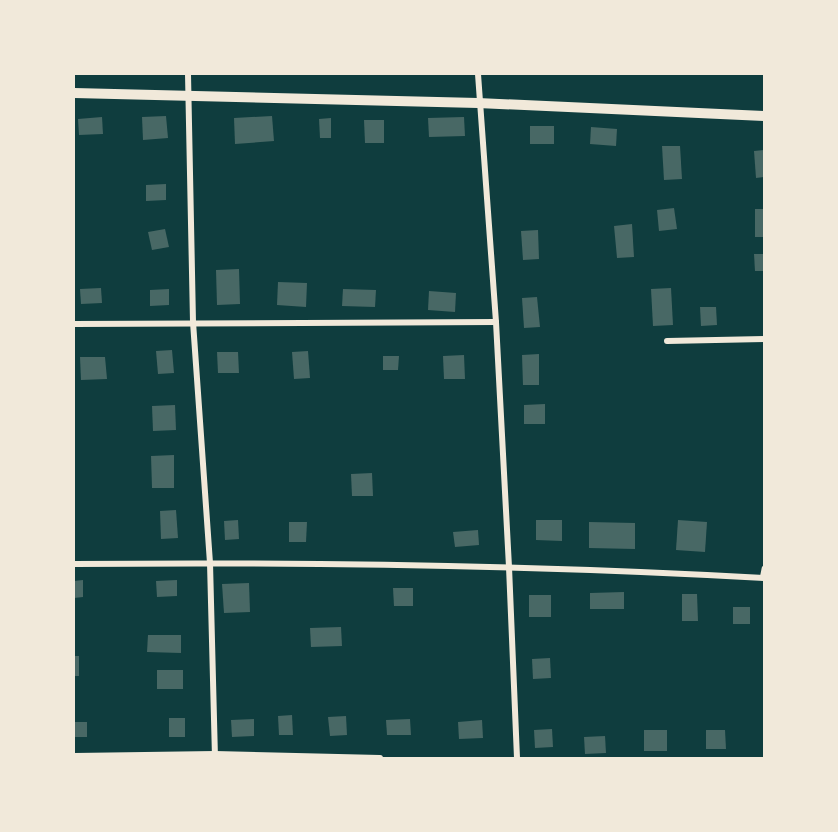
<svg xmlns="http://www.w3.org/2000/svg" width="838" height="832" font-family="'PT Sans',sans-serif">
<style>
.building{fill:#486865}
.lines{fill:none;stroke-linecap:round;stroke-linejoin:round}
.service{stroke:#f1e9da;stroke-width:4.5}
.minor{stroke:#f1e9da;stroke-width:6}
.tertiary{stroke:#f1e9da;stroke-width:10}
</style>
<rect width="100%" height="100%" fill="#0f3d3e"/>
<g class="building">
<polygon points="166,116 168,138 143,140 142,117"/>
<polygon points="272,116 274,141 235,144 234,118"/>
<polygon points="102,117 103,134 79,135 78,119"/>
<polygon points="464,117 465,136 429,137 428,118"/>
<polygon points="331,118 331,138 320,138 319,119"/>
<polygon points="364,120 384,120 384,143 365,143"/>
<rect x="530" y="126" width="24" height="18"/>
<polygon points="591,127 617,129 616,146 590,144"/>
<polygon points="662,146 680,146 682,179 664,180"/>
<polygon points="764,150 764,177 756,178 754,151"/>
<polygon points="166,184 166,200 146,201 146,185"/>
<polygon points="674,208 677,229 659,231 657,210"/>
<rect x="755" y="209" width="9" height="28"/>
<polygon points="632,224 634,257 617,258 614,226"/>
<polygon points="165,229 169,247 152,250 148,232"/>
<polygon points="538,230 539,259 523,260 521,231"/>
<polygon points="754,254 764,254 764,271 755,271"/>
<polygon points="239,269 240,304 217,305 216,270"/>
<polygon points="278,282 307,283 306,307 277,305"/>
<polygon points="101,288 102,303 81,304 80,289"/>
<polygon points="671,288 673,325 653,326 651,289"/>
<polygon points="169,289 169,305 150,306 150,290"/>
<polygon points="343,289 376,290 375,307 342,306"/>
<polygon points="429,291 456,293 455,312 428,310"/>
<polygon points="537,297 540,327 524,328 522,298"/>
<polygon points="700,307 716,307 717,325 701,326"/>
<polygon points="172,350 174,373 158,374 156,351"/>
<polygon points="308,351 310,378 294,379 292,352"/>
<polygon points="217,352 238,352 239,373 218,373"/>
<polygon points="539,354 539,385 523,385 522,355"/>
<polygon points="464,355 465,379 444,379 443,356"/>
<polygon points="383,356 399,356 398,370 383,370"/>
<polygon points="80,357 105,357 107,379 81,380"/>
<polygon points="545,404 545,424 524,424 524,405"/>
<polygon points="175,405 176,430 153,431 152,406"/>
<polygon points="174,455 174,488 152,488 151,456"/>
<polygon points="372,473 373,496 352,496 351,474"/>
<polygon points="176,510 178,538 161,539 160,511"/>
<polygon points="238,520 239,539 225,540 224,521"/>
<polygon points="536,520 562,520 562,541 536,540"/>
<polygon points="678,520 707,522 705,552 676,550"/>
<polygon points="289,522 307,522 306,542 289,542"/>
<polygon points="589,522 635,523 635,549 589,548"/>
<polygon points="478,530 479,545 455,547 453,532"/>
<polygon points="83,580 83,597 74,598 74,581"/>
<polygon points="177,580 177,596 157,597 156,581"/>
<polygon points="249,583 250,612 224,613 222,584"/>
<polygon points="393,588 413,588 413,606 394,606"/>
<polygon points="624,592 624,609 590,609 590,593"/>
<polygon points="682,594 697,594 698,621 682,621"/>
<rect x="529" y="595" width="22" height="22"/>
<rect x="733" y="607" width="17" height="17"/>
<polygon points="341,627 342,646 311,647 310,628"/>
<polygon points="148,635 181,635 181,653 147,652"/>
<rect x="74" y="656" width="5" height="20"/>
<polygon points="550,658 551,678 533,679 532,659"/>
<rect x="157" y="670" width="26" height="19"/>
<polygon points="292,715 293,735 279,735 278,716"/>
<polygon points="346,716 347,735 330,736 328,717"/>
<rect x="169" y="718" width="16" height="19"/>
<polygon points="254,719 254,736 232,737 231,720"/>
<polygon points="410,719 411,735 387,735 386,720"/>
<polygon points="482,720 483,738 459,739 458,722"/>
<rect x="74" y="722" width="13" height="15"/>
<polygon points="552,729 553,747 535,748 534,730"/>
<rect x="644" y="730" width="23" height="21"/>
<polygon points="706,730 725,730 726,749 706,749"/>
<polygon points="605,736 606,753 585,754 584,737"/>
</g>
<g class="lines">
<polyline class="service" points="762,578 764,568"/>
<g class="minor">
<polyline points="188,74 193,322 210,563 215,758"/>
<polyline points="478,74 496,322 509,567 517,758"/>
<polyline points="74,324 496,322"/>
<polyline points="667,341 764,339"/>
<path d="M 74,564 C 304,562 535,565 764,578"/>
<polyline points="74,756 215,754 380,758"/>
</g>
<polyline class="tertiary" points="74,93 478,103 764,116"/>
</g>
<rect width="838" height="832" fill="none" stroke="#f1e9da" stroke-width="150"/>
</svg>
